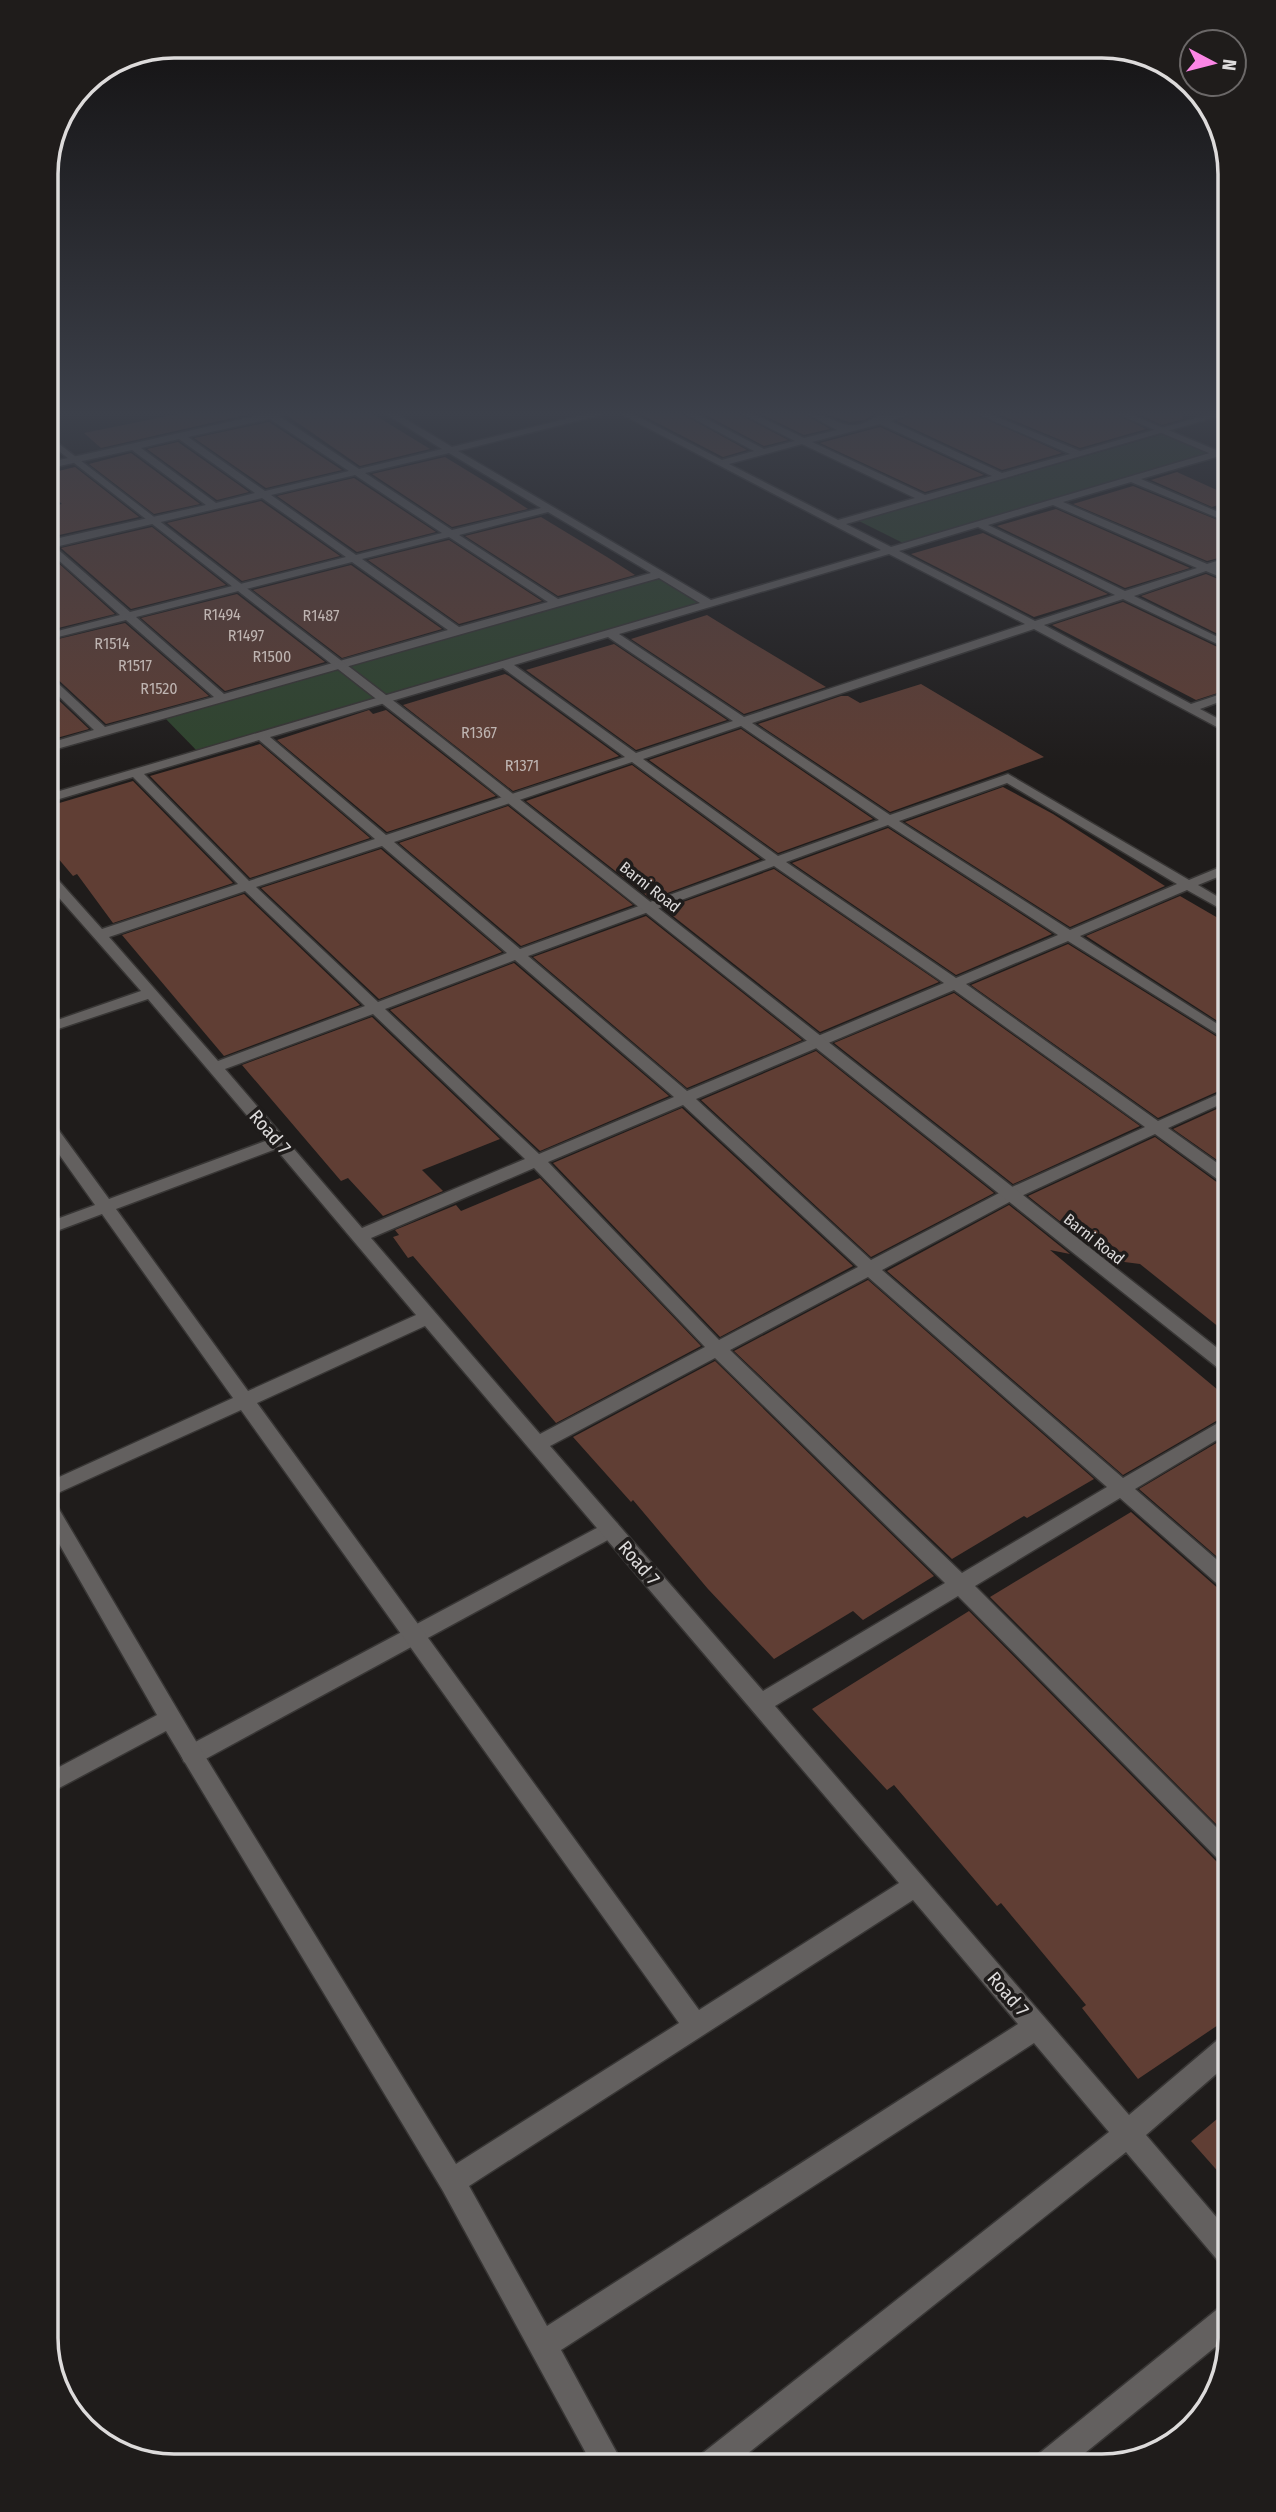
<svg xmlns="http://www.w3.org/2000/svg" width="1276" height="2512" font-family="'Fira Sans Condensed',sans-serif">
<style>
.green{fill:#30452e}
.building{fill:#603e34}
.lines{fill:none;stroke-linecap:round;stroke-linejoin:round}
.lane-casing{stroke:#383635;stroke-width:3}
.street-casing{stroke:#383635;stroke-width:3}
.secondary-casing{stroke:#383635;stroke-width:3}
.lane{fill:#63605f;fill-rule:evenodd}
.street{fill:#63605f;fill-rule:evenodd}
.secondary{fill:#63605f;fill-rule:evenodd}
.labels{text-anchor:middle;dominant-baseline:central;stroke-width:7;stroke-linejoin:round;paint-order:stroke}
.number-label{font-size:16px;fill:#beb4b1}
.far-street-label{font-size:16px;fill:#dddbdb;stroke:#1f1c1b}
.street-label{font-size:19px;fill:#dddbdb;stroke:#1f1c1b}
.rim{fill:none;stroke:#dddbdb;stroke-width:3.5}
</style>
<rect width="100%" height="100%" fill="#1f1c1b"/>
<g class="green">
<polygon points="1163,434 1210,453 903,543 859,521"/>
<polygon points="660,574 710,604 200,754 162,715"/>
</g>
<g class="building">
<polygon points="178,414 250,414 101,448 84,433"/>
<polygon points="285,414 373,414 430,449 360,466"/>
<polygon points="640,414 682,414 747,450 723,457"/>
<polygon points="704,414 739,414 788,440 764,446"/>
<polygon points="761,414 804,414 830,429 804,435"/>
<polygon points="826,414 874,414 865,420 849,422"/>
<polygon points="913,414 974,414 1062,453 1002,470 897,421"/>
<polygon points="998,414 1115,414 1146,429 1080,448"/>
<polygon points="1138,414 1182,414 1183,419 1162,425"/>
<polygon points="269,422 342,470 266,488 194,438"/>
<polygon points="880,427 984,475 925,492 820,443"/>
<polygon points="178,442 249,492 217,500 147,449"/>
<polygon points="131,453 200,504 154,514 89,464"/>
<polygon points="445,457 499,490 528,509 452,527 372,474"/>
<polygon points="75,467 139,517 46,538 46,507 62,504 46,490 46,474"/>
<polygon points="1177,472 1230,496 1230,501 1212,507 1151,480"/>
<polygon points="354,478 436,532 357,552 277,496"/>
<polygon points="1133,486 1230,525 1230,555 1207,561 1073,504"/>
<polygon points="261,501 340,556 242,581 167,523"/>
<polygon points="1056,509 1190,568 1125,588 997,526"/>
<polygon points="541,517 607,557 635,575 558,596 465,536"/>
<polygon points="152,527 226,585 131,609 61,548"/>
<polygon points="983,533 1108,594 1034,617 911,554"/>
<polygon points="449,540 542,601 459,624 368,560"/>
<polygon points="46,552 115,614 46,631 46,622 58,619 46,607"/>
<polygon points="351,565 442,629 342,658 253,590"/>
<polygon points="1206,574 1230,584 1230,640 1141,596"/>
<polygon points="237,594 325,662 225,691 141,618"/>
<polygon points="1123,602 1230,653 1230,689 1196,700 1052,625"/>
<polygon points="707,615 751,642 826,687 744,714 631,639"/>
<polygon points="125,623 209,696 106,724 52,674 46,673 46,642"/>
<polygon points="614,644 727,720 636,750 526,670"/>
<polygon points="505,674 509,676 619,756 513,791 403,705"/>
<polygon points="921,684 1044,757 890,812 758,724 841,696 848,696 860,703"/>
<polygon points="52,694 89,729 46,741 46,695"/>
<polygon points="369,710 373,714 386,710 496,796 387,832 277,740"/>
<polygon points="741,729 873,819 778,853 649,760"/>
<polygon points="260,744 370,838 250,878 150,776"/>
<polygon points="632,765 760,859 651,899 526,801"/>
<polygon points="133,781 233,883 113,923 77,874 73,876 46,844 46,807"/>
<polygon points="1003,787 1053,814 1165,886 1070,927 905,822"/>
<polygon points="508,806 633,905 521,946 399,843"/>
<polygon points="888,828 1052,934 956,975 792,863"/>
<polygon points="381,849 502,952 379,999 261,888"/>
<polygon points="774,869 939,982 820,1032 664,909"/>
<polygon points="244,894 360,1005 224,1056 122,935"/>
<polygon points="1180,896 1230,925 1230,1029 1086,936"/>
<polygon points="646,916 802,1040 687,1088 533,957"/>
<polygon points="1068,944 1230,1045 1230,1086 1158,1118 971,985"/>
<polygon points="514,963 669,1096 540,1151 390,1010"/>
<polygon points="954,993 1140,1126 1013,1184 834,1043"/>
<polygon points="372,1017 500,1139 422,1170 443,1191 383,1216 348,1178 341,1181 242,1065"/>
<polygon points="816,1051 994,1193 871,1257 701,1100"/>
<polygon points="1230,1103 1230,1169 1173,1129"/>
<polygon points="682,1108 853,1266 720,1337 553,1163"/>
<polygon points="1155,1137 1222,1186 1230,1187 1230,1336 1140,1264 1109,1260 1028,1196"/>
<polygon points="540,1178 701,1346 556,1423 413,1256 408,1258 393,1237 399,1235 395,1230 456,1205 461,1211"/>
<polygon points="1009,1205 1070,1254 1050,1250 1230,1400 1230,1413 1123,1475 887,1271"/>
<polygon points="868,1280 1094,1479 1027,1518 1024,1516 952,1559 734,1351"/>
<polygon points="715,1361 934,1576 863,1620 853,1611 774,1659 708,1589 633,1500 631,1502 573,1437"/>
<polygon points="1230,1435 1230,1568 1139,1489"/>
<polygon points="1131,1512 1221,1591 1230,1593 1230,1838 990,1597"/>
<polygon points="969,1611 1220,1865 1230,1868 1230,2017 1138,2079 1082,2008 1086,2005 1001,1903 997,1906 894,1785 887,1790 812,1709"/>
<polygon points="1230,2108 1230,2185 1191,2141"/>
</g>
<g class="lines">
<defs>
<polygon id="lane" points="610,1521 617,1523 620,1529 617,1535 200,1762 192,1765 184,1762 181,1755 184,1748"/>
<g id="street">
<path d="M 264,414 L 282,414 L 279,416 L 359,469 L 442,449 L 386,414 L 397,414 L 452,447 L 586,414 L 604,414 L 458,451 L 711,600 L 881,550 L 621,414 L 633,414 L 722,460 L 754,451 L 685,414 L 697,414 L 764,449 L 795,441 L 742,414 L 754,414 L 804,438 L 837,430 L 807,414 C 839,414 844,438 877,416 L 911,414 L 890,421 L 1002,473 L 1070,454 L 977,414 L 990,414 L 1080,451 L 1210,414 L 1226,414 L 846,524 L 891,547 L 1230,447 L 1230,453 L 1141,479 L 1230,517 L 1230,523 L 1131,482 L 1063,502 L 1207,564 L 1230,557 L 1230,563 L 1216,568 L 1230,574 L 1230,581 L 1206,571 L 1134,596 L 1230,643 L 1230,650 L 1123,599 L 1044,625 L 1191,704 L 1230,691 L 1230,698 L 1200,709 L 1230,725 L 1230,734 L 1034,629 L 752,723 L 890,815 L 1008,774 L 1189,880 L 1230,863 L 1230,872 L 1198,885 L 1230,904 L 1230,914 L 1187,890 L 1080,936 L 1230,1032 L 1230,1042 L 1068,941 L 966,984 L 1158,1121 L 1230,1089 L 1230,1100 L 1168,1128 L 1230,1172 L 1230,1185 L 1224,1184 L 1155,1134 L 1015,1199 L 882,1270 L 1123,1478 L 1230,1416 L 1230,1432 L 1135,1489 L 1230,1571 L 1230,1591 L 1223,1589 L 1120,1498 L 975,1586 L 1230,1841 L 1230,1866 L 1222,1863 L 958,1596 L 775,1706 L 1129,2115 L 1221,2037 L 1230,2034 L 1230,2062 L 1146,2135 L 1230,2233 L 1230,2267 L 1220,2263 L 1126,2152 L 732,2466 L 694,2466 L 699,2456 L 1109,2132 L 1034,2043 L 561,2350 L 624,2466 L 593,2466 L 443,2191 L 166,1731 L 46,1795 L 46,1774 L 157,1715 L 46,1521 L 46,1483 L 233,1398 L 102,1214 L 46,1235 L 46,1223 L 95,1205 L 46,1136 L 46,1120 L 52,1121 L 109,1199 L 268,1140 L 148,999 L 46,1033 L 46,1024 L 141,991 L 46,883 L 46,871 L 51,872 L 102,929 L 238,884 L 133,777 L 46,803 L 46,795 L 700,603 L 659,578 L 46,752 L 46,744 L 94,730 L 46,684 L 46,675 L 50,676 L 105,727 L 214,697 L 126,620 L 46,640 L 46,634 L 120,615 L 46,549 L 46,541 L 206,505 L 132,450 L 46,469 L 46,463 ZM 270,419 L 349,471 L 265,491 L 188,437 ZM 880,424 L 992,476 L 925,495 L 812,442 ZM 179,439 L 255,493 L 216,503 L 141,448 ZM 802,444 L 915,498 L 838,520 L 729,464 ZM 449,453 L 541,508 L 452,530 L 365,473 ZM 355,475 L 442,533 L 356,555 L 271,495 ZM 262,498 L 346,557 L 130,612 L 55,547 ZM 1053,505 L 1197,568 L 1125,591 L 988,525 ZM 548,512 L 651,573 L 558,599 L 459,535 ZM 978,527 L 1115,595 L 1035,621 L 899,551 ZM 449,537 L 548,602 L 459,627 L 362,559 ZM 889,554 L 1025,624 L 744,717 L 619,634 ZM 352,562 L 448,630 L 224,694 L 136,617 ZM 608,637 L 733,721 L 636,753 L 514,665 ZM 503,668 L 625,757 L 386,835 L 270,737 ZM 741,726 L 879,820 L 778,856 L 643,759 ZM 259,740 L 375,839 L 249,881 L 144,774 ZM 632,762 L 766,860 L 520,949 L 394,842 ZM 1007,783 L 1177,884 L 1070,930 L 899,821 ZM 888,825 L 1058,935 L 956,978 L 786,862 ZM 382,846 L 507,953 L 378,1002 L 256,887 ZM 774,866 L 944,983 L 687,1091 L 528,956 ZM 245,891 L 365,1006 L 218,1061 L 109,937 ZM 515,960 L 674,1097 L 539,1154 L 385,1009 ZM 954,990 L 1145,1127 L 1003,1191 L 871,1260 L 696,1099 ZM 373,1014 L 525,1159 L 362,1228 L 225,1069 ZM 683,1105 L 858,1267 L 719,1340 L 548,1162 ZM 276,1149 L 416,1315 L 248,1391 L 116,1209 ZM 534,1168 L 705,1347 L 540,1434 L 371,1238 ZM 868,1277 L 1107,1487 L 962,1573 L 730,1350 ZM 425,1326 L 899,1883 L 699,2010 L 257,1403 ZM 715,1358 L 945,1583 L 763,1691 L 550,1446 ZM 241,1410 L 679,2023 L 456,2164 L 200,1748 L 53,1499 L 49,1497 ZM 913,1900 L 1018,2024 L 547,2326 L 469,2186 Z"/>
<polygon points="1230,2303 1230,2335 1069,2466 1031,2466 1036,2456 1220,2307"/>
</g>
<g id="secondary">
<polygon points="1117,414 1130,414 1230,456 1230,462"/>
<polygon points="46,434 442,738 1230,1358 1230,1373 1223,1372 434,744 46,441"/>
</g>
</defs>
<use href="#lane" class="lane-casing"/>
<use href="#street" class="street-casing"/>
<use href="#secondary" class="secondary-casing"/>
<use href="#lane" class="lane"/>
<use href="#street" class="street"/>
<use href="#secondary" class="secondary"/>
</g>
<linearGradient id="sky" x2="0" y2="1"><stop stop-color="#110f0f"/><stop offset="0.54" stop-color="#3c404a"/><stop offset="1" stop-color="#3c404a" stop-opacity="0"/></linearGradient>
<rect width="1276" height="766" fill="url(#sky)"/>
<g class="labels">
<g class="number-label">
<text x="222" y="614">R1494</text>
<text x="321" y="615">R1487</text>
<text x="246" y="635">R1497</text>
<text x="112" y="643">R1514</text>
<text x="272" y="656">R1500</text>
<text x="135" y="665">R1517</text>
<text x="159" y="688">R1520</text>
<text x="479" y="732">R1367</text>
<text x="522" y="765">R1371</text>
</g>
<g class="far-street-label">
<text transform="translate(650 887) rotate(38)">Barni Road</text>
<text transform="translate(1094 1239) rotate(38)">Barni Road</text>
</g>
<g class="street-label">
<text transform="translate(270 1132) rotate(49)">Road 7</text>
<text transform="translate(639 1563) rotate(49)">Road 7</text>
<text transform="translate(1008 1994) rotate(49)">Road 7</text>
</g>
</g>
<path d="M0 0H1276V2512H0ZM174 58H1102A116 116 0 0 1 1218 174V2338A116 116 0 0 1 1102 2454H174A116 116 0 0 1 58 2338V174A116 116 0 0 1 174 58Z" fill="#1f1c1b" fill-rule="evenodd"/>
<path class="rim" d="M174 58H1102A116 116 0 0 1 1218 174V2338A116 116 0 0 1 1102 2454H174A116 116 0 0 1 58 2338V174A116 116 0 0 1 174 58Z"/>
<g transform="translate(1213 63) rotate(97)"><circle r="33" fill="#1f1c1b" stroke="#6b6868" stroke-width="2"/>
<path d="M0-5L12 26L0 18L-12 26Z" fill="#fb86e5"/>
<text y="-10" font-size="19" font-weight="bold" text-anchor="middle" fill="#dddbdb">N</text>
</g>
</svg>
